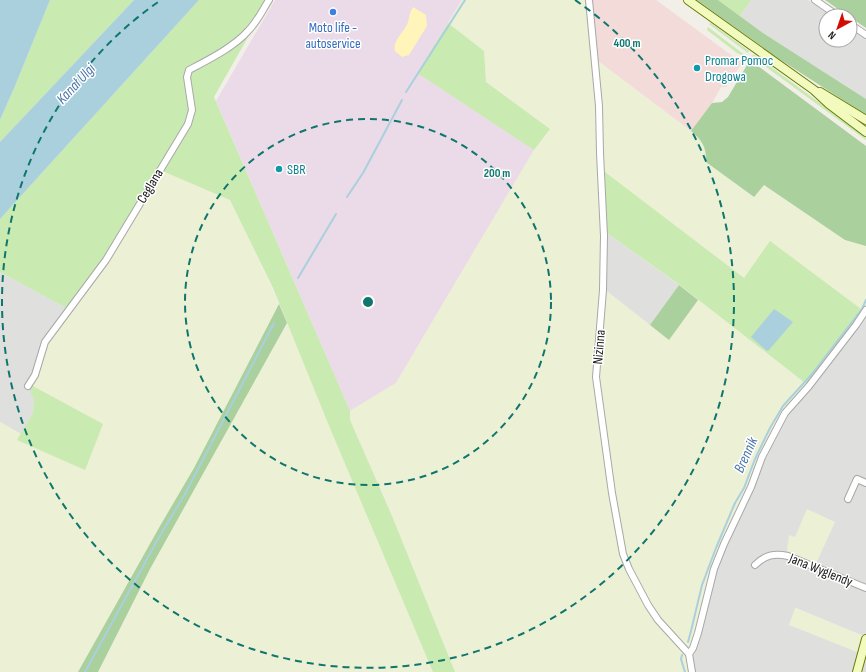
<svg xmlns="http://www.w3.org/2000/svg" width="866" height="672" font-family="'Sofia Sans Condensed',sans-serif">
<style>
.residential{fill:#dfdfde}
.commercial{fill:#f2dbd8}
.industrial{fill:#ebdae7}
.farmland{fill:#ecf0d4}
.grass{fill:#c9eab0}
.forest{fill:#aad09e}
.sand{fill:#fff4b9}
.water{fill:#aad0de}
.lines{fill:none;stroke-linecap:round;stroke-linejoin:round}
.stream{stroke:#aad0de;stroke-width:2}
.street-casing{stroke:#a8a8a8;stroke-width:8}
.secondary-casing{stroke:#687b06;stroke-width:10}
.street{stroke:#fff;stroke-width:6}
.secondary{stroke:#f3fabe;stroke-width:8}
.ring{fill:none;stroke:#0f766e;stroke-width:2;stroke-dasharray:7 5}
.shop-dot{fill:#3f7fe0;stroke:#fff;stroke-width:1.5}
.culture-dot{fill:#0f9aa8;stroke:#fff;stroke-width:1.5}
.labels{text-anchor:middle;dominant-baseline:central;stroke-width:3;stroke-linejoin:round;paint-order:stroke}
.shop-label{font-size:14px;fill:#366cbe;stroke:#fff}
.culture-label{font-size:14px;fill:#0d838f;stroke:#fff;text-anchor:start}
.street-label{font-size:14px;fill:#212121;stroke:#fff}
.water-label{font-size:15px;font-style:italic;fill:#4a75aa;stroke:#fff}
.centre{fill:#0f766e;stroke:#fff;stroke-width:2}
.ring-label{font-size:12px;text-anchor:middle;font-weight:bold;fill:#0f766e;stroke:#fff;stroke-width:3;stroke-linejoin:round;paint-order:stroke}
</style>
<rect width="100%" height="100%" fill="#f2efe8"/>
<g class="residential">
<polygon points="751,0 808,0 831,16 826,16 826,40 850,40 850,29 866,40 866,99 763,33 740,16"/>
<polygon points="604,233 607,233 679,285 650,325 604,289"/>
<polygon points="0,272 70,310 34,399 33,413 21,434 0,422"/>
<polygon points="866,310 866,637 796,608 789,625 866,639 866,672 692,672 689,654 714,569 781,420"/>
</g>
<polygon class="commercial" points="589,0 656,0 742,63 726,87 721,87 712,103 691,131 594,58"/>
<polygon class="industrial" points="275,0 462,0 417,73 534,150 396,383 350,411 216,101"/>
<g class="farmland">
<polygon points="462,0 589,0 594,58 698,137 706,150 707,162 753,197 763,185 845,240 866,246 866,310 865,312 770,242 744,278 601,170 604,289 669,340 698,300 809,386 785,413 724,544 689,654 692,672 455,672 392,516 350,420 350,411 396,383 534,150 550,129 486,82 484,51 448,23"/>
<polygon points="160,170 230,200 279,304 194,468 160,526 78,672 0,672 0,422 21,434 17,440 85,470 29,384 43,348"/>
<polygon points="287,323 433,672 98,672 150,569"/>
<polygon points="807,509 835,522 815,566 788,554 787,551 789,535 795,537"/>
<polygon points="795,608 866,637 862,654 789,625"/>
</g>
<g class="grass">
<polygon points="50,0 134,0 0,142 0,120 15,86"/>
<polygon points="199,0 269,0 214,97 350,411 350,420 392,516 455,672 433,672 330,428 273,288 230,200 160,170 106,260 70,310 0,272 0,219"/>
<polygon points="718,0 751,0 740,16"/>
<polygon points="448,23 484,51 486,82 550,129 534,150 417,73"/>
<polygon points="711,23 749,51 748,53 709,24"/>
<polygon points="708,27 746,56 746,57 737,53 707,30"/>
<polygon points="753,55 755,55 866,137 866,140 751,56"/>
<polygon points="601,169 744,278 770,241 865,312 809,386 677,283 607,233 604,233"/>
<polygon points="29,384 103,424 85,470 17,440 33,413 34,399 28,386"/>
</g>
<g class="forest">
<polygon points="697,0 718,0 763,33 866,99 866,115 773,55"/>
<polygon points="825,0 866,0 866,28 850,17 850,16 848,16"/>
<path d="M 750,60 L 866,146 L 866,246 L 845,240 L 764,185 L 754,197 L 706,162 C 707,148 702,140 691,131 L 712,103 L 722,102 L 728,97 Z"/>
<polygon points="679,285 698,300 669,340 650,325"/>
<polygon points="279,304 287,323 150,569 98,672 78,672 160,526 194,468"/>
</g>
<path class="sand" d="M 413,7 L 426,15 L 427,26 L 409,55 L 402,57 L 395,51 C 392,41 405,31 408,22 C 410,15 409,14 413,7 Z"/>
<g class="water">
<polygon points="0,0 50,0 15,86 0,120"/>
<polygon points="134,0 199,0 0,219 0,142"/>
<polygon points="774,309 793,322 769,350 767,351 751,337"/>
</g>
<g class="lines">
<g class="stream">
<polyline points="406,92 465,0"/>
<polyline points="347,197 363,173 402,100"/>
<polyline points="298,278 336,214"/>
<polyline points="688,642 691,631 702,585 716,548 735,503 744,488 755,459 770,428 783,406 812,374 862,309 866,300"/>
<polyline points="682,655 681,659 685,672"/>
<polyline points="85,672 158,539 185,494 274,323"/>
</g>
<defs>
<g id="street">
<polyline points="589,0 599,106 600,153 604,236 603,290 596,377 612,493 623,554 629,569 648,605 658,620 689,654 692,672"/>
<polyline points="815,0 838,16"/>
<polyline points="850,24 866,35"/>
<path d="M 28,386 L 35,375 L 45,342 L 106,260 L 188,124 L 192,110 L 187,77 L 189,70 C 208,60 234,47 248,31 C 257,22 262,11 269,0"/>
<polyline points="848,499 857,479 866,483"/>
<path d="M 755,565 C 765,555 774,553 788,556 L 866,588"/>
<polyline points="689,654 693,648 698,633 714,569 724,544 751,487 762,457 785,413 809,386 856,325 866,310"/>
</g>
<g id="secondary">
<polyline points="688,0 814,90 829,104 866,132"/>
<polyline points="820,92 866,120"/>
<polyline points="857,672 866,639"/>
</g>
</defs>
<use href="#street" class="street-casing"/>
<use href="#secondary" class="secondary-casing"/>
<use href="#street" class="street"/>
<use href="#secondary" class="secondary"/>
</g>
<g class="ring">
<circle cx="368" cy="302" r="183"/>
<path d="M575 0A366 366 0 1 1 161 0"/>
</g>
<circle class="shop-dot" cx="333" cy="12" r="4"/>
<g class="culture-dot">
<circle cx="697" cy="68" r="4"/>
<circle cx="279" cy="169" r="4"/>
</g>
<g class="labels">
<g class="shop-label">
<text x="333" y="27">Moto life -<tspan x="333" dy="16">autoservice</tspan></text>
</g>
<g class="culture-label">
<text x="705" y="60">Promar Pomoc<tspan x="705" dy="16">Drogowa</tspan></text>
<text x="287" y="169">SBR</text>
</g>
<g class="street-label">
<text transform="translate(150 186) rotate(-59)">Ceglana</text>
<text transform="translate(599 347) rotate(-85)">Nizinna</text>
<text transform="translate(821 570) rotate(22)">Jana Wyglendy</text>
</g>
<g class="water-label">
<text transform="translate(76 84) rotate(-47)">Kanał Ulgi</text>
<text transform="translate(746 455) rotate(-66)">Brennik</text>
</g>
</g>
<circle cx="368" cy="302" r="6" class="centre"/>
<g class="ring-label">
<text x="627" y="47">400 m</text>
<text x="497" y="177">200 m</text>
</g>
<g transform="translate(838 28) rotate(220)"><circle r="19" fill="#ffffff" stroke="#a6a6a6"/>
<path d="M0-3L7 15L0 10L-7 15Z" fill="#d20c01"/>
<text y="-6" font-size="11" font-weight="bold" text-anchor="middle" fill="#212121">N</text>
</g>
</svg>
